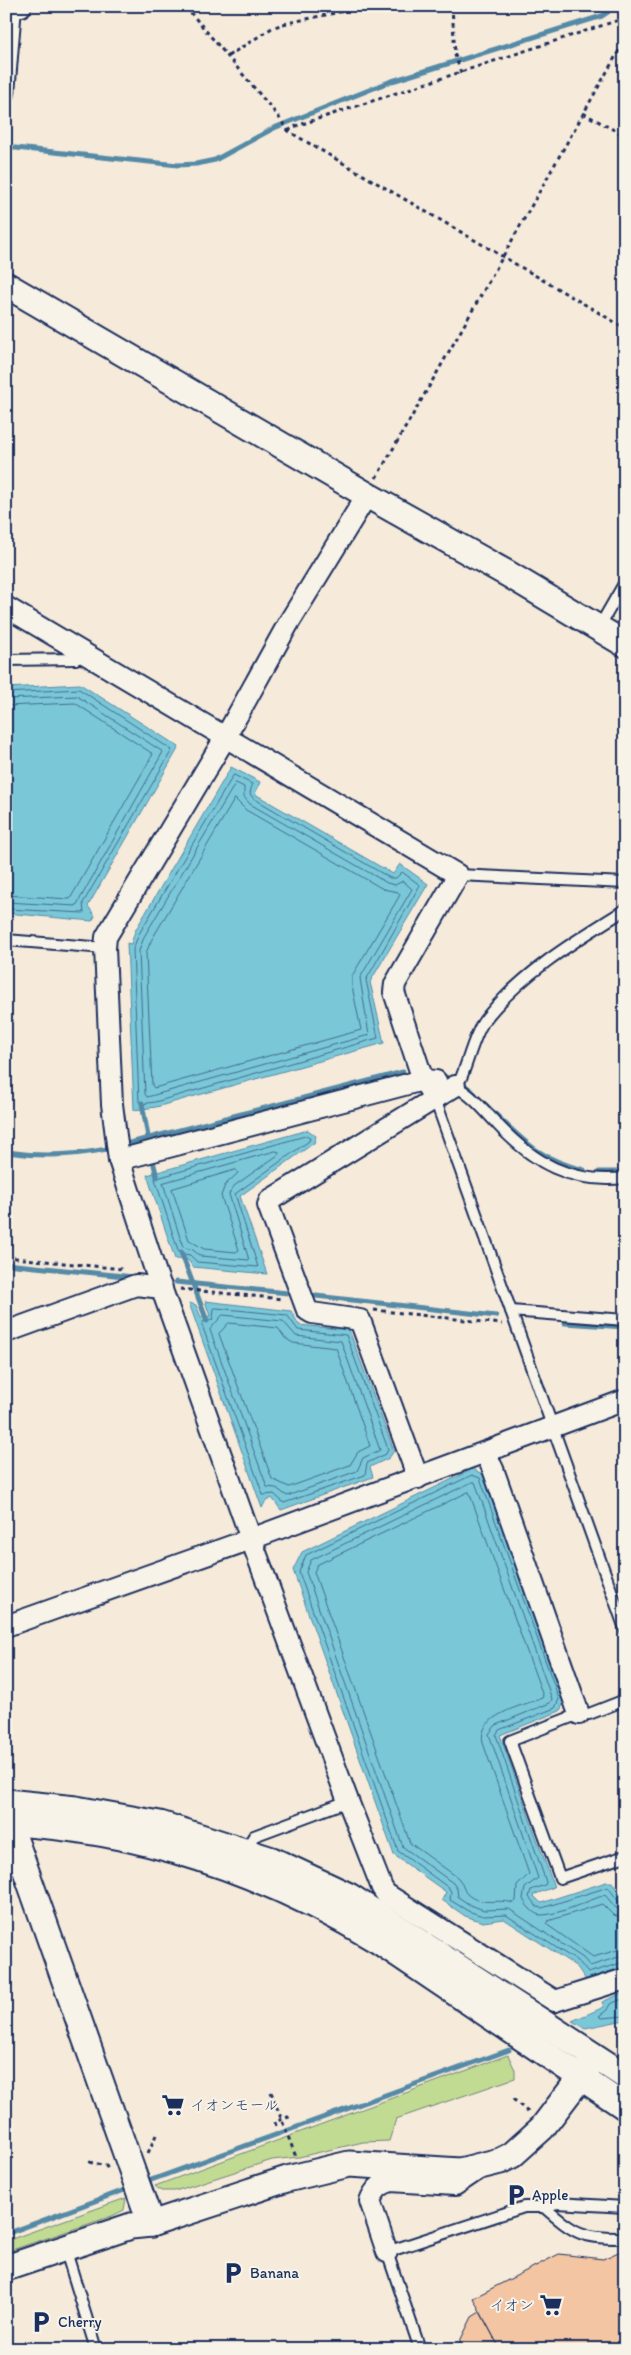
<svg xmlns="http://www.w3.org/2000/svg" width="631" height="2355" font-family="Itim,'Klee One',sans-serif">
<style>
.green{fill:#c2db92;stroke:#6e8578}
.water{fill:#7ac7d8;stroke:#548aa7}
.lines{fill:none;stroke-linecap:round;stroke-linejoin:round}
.shore{stroke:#416c8f;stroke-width:1}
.stream{stroke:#548aa7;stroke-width:5}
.building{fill:#f3c5a2;stroke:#1b2f5e;filter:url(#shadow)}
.service-casing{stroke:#1b2f5e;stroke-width:14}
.minor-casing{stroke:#1b2f5e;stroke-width:24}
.tertiary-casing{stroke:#1b2f5e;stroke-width:29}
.path{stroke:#1b2f5e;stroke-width:3;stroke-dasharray:4 4;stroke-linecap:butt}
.service{stroke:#f7f3e8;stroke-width:10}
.minor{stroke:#f7f3e8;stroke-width:20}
.tertiary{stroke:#f7f3e8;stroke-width:25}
.labels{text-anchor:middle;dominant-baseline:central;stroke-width:4;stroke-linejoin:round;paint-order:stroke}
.poi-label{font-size:15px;fill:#1b2f5e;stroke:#f7f3e8;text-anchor:start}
</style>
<defs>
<filter id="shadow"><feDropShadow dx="4.5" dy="4.5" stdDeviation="1" flood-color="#0004"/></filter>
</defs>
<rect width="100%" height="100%" fill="#f6eada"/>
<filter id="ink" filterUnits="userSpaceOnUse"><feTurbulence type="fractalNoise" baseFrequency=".02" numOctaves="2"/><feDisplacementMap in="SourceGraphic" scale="10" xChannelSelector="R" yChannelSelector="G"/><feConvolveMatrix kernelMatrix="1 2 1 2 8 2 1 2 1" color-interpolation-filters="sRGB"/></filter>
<g filter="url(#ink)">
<g class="green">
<polygon points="508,2055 515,2070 515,2078 396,2119 389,2141 363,2142 299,2157 272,2160 175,2191 161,2191 155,2186"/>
<polygon points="126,2198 124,2210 112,2216 6,2252 6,2241"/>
</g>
<g class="water">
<polygon points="80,684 179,747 88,906 95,916 92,921 6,913 6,688"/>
<polygon points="231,767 260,782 255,794 393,874 400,864 428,884 370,982 384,1043 156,1107 134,1110 127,943 131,944 135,931"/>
<polygon points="308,1130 316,1136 314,1143 240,1196 267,1274 193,1267 188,1260 175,1259 147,1175"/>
<polygon points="205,1301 291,1311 299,1325 349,1330 394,1451 389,1458 370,1467 373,1477 281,1510 272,1498 265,1502 262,1508 189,1303 196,1305 201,1317 210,1316"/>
<polygon points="473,1469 484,1475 565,1700 560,1711 500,1735 554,1887 533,1895 541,1903 606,1882 612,1882 625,1902 625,1966 586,1980 577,1967 504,1919 483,1922 465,1916 442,1900 446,1892 394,1855 293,1570 302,1552"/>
<polygon points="625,1992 625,2020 585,2028 572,2021 604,2007 602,2002"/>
</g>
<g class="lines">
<g class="shore">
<polyline points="6,693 79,689 172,750 83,903 84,913 6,909"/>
<polyline points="6,699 77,696 163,752 76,906 6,902"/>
<polyline points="6,706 75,703 153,754 70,899 6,895"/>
<polygon points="234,775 252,784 250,794 253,798 390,878 396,878 402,872 420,885 366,980 378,1038 155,1102 141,1104 139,1102 133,949 139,934"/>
<polygon points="236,783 244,787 244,797 250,804 387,883 395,885 403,881 412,889 360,978 369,1035 147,1097 145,1094 139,951 144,937"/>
<polygon points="235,799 246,810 383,889 398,892 400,895 352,976 352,986 361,1030 154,1088 152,1085 146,953 151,941"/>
<polygon points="306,1136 310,1138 309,1141 235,1194 258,1267 197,1262 190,1255 179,1253 155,1179"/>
<polygon points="276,1151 279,1152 278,1155 234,1186 229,1194 249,1260 200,1256 193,1250 183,1247 163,1183"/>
<polygon points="236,1170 238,1173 225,1185 221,1196 239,1250 236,1252 204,1249 189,1240 172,1189"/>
<polygon points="216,1308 287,1315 298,1330 346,1335 388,1449 386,1454 367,1463 365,1475 284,1503 274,1494 263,1495 202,1325 203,1322 213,1319 214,1309"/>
<polygon points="223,1315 283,1321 296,1336 341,1341 380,1450 363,1458 357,1471 287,1496 276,1488 267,1487 210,1330"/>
<polygon points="229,1323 278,1328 285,1338 293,1343 336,1348 370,1446 358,1452 350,1465 289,1487 272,1479 219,1334"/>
<path d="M 469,1492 L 543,1696 L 542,1698 C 522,1706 476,1715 483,1743 L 529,1874 L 517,1886 L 516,1901 L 513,1903 C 498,1898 481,1907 467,1894 C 463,1890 463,1882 457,1877 L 410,1843 L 314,1572 L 317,1565 Z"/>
<polyline points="625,1904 619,1902 608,1887 542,1908 537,1907 529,1897 531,1890 545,1885 546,1882 496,1735 499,1730 555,1708 559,1699 480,1478 472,1475 306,1555 299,1572 398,1851 449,1888 451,1892 450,1900 468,1911 483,1916 506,1915 580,1963 588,1973 625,1962"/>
<path d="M 625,1910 L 616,1908 L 605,1895 C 589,1900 557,1916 540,1915 C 533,1914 526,1905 523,1899 L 525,1888 L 538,1878 L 489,1734 L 496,1725 L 550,1703 L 552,1699 L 475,1482 L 472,1482 L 311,1560 L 306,1572 L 403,1847 L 453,1883 L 457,1889 L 458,1897 L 470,1905 L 484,1910 L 509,1909 L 583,1958 L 590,1966 L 625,1955"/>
<polyline points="625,1918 613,1915 602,1904 548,1921 546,1924 593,1957 625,1948"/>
<polyline points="625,1998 610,2004 607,2010 599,2016 602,2018 625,2016"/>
</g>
<g class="stream">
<polyline points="6,147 178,165 196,164 215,160 274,128 389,82 602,16 608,12 610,6"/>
<polyline points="437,1073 466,1086 475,1094"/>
<polyline points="142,1103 150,1148"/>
<path d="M 486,1105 C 521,1138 535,1158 584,1170"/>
<polyline points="130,1143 403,1072"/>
<path d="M 6,1152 C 41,1157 72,1156 107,1149"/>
<polyline points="152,1157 157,1177"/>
<polyline points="599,1172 625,1172"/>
<polyline points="181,1252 207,1321"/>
<polyline points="6,1264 134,1277"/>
<polyline points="176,1282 288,1293"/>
<polyline points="316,1296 496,1316"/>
<polyline points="565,1323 625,1327"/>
<polyline points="143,2183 509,2050"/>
<polyline points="6,2234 130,2188"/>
</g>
</g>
<g class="building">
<polygon points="625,2249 625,2349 500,2349 473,2298 559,2254 603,2259"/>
<polygon points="480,2312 500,2349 456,2349 472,2317"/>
</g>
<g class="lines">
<defs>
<g id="service">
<polyline points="9,94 16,7"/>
<polyline points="598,629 625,582"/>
<polyline points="6,660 76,659 84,655"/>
<polyline points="458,875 625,883"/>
<path d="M 625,910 C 575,941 520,974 484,1021 C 474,1035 468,1062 461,1078 L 455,1086 C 472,1095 485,1111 498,1125 C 534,1163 570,1184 625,1178"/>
<polyline points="6,940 105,948"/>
<polyline points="435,1099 625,1629"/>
<polyline points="511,1311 625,1320"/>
<polyline points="625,1700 589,1714 579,1714 510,1741 560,1878 625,1856"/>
<polyline points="246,1849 254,1836 348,1801"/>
<path d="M 544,2207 C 575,2234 583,2239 625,2238"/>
<polyline points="68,2258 96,2349"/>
<polyline points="420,2349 387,2252 524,2207 544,2207 557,2203 625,2207"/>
</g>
<g id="minor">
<polyline points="6,8 21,6"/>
<polyline points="367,495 288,624 225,738 106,937 105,948 112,1104 119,1160 156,1273 251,1539 348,1801 382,1888 386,1894 555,2001 625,1979"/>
<polyline points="6,607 458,875 395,984 394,992 423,1080 435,1099"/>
<polyline points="119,1160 423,1080 436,1081"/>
<polyline points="6,1332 136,1285 162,1288"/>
<polyline points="485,1453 493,1469 579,1714"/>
<polyline points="418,1478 360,1320 312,1313 307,1310 268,1205 270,1200 455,1086"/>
<polyline points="6,1626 251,1539 625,1400"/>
<path d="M 387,2252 L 370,2201 C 374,2190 380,2184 391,2181 L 455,2185 L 480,2168"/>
</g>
<g id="tertiary">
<polyline points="6,285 367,495 508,574 625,644"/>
<polyline points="6,1802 76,1809 160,1824 272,1860 349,1896 625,2076"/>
<path d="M 6,1823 C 138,1828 265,1872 377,1940 L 625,2107"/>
<polyline points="9,1823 151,2224"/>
<polyline points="6,2268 131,2226 151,2224 287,2179 349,2164 460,2171 500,2161 512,2155 542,2128 590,2065"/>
</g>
</defs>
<use href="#service" class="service-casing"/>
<use href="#minor" class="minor-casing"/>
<use href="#tertiary" class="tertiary-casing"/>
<g class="path">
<polyline points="185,6 278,116 288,131 625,328"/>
<polyline points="452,6 455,55 461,73"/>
<polyline points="228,56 272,28 283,24 368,6"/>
<polyline points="583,113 625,136"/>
<polyline points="288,131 296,126 619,20 625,21"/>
<path d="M 376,478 C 461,333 542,186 625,40"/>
<polyline points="6,1257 122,1269"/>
<polyline points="180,1289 283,1299"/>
<polyline points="374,1310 502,1324"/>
<polyline points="271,2092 296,2157"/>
<polyline points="513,2099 529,2113"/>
<polyline points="276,2126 275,2122 288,2117 289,2120"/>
<polyline points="148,2153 156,2135"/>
<polyline points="89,2162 106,2166 109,2170"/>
</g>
<use href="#service" class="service"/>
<use href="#minor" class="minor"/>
<use href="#tertiary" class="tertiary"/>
</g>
</g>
<defs>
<symbol id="supermarket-bare" viewBox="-9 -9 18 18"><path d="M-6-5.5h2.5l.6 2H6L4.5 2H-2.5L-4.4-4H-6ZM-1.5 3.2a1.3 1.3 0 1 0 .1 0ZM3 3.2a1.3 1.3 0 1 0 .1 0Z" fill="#1b2f5e" stroke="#f7f3e8" stroke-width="2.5" paint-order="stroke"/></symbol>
<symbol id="parking-bare" viewBox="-9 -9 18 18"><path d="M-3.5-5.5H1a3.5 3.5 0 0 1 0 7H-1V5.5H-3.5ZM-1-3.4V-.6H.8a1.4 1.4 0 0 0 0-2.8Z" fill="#1b2f5e" stroke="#f7f3e8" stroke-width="2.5" paint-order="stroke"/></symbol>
</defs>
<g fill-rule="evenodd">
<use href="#supermarket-bare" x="157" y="2089" width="32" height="32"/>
<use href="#parking-bare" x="500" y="2179" width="32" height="32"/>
<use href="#parking-bare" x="217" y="2257" width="32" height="32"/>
<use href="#supermarket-bare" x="535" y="2289" width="32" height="32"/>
<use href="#parking-bare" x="25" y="2306" width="32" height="32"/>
</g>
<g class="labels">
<g class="poi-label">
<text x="190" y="2105">イオンモール</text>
<text x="532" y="2195">Apple</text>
<text x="250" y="2273">Banana</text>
<text x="534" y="2305" text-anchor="end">イオン</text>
<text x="58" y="2322">Cherry</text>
</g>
</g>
<rect width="631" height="2355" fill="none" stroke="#f7f3e8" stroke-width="25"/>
<rect x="12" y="12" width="606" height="2330" fill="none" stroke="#1b2f5e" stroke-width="2" filter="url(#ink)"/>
</svg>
